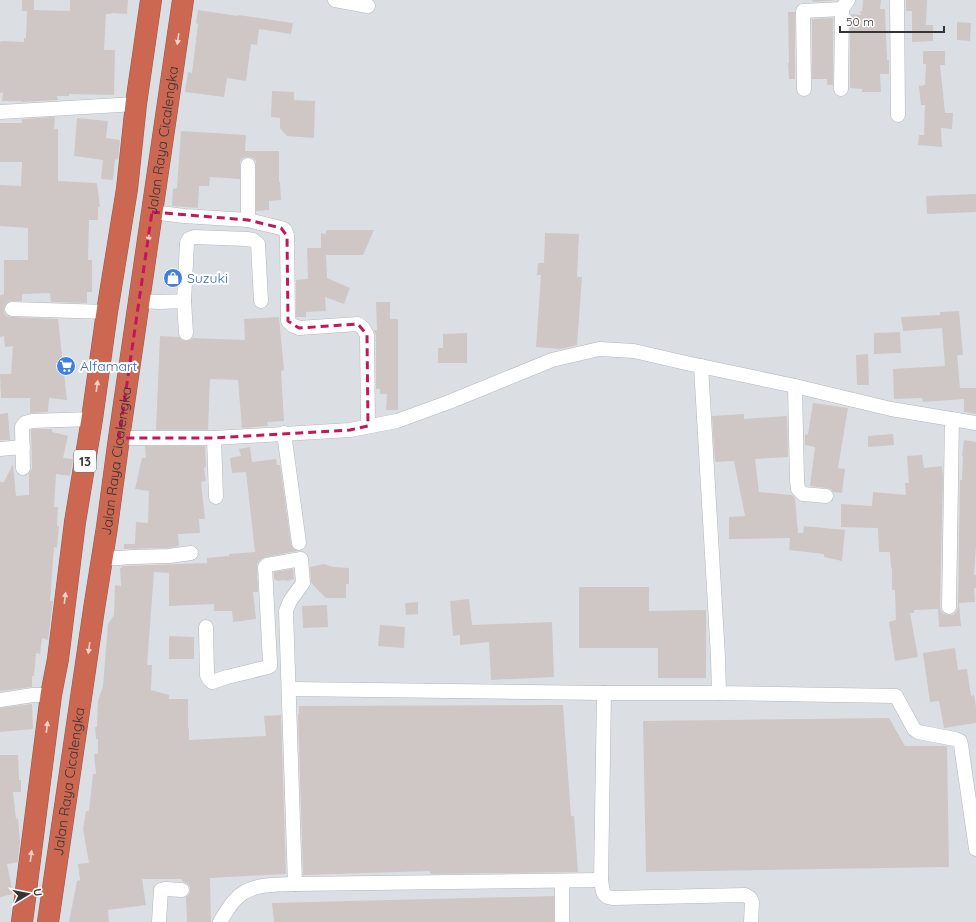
<svg xmlns="http://www.w3.org/2000/svg" width="976" height="922" font-family="Quicksand,sans-serif">
<style>
.building{fill:#cec7c6}
.lines{fill:none;stroke-linecap:round;stroke-linejoin:round}
.minor-casing{stroke:#b3b7bb;stroke-width:15}
.highway-casing{stroke:#975648;stroke-width:22}
.minor{stroke:#fff;stroke-width:14}
.highway{stroke:#cc6851;stroke-width:21}
.oneway{fill:#f0d2cb}
.marked{fill:none;stroke:#c2185b;stroke-width:3;stroke-dasharray:8 5;stroke-linejoin:round}
.labels{text-anchor:middle;dominant-baseline:central;stroke-width:4;stroke-linejoin:round;paint-order:stroke}
.shield{fill:#fff;stroke:#717273;stroke-width:1}
.shield-label{font-size:13px;font-weight:bold;fill:#343537}
.street-label{font-size:14px;fill:#343537;stroke:#fff}
.shop-label{font-size:14px;fill:#366cbe;stroke:#fff;text-anchor:start}
</style>
<rect width="100%" height="100%" fill="#dbdfe4"/>
<g class="building">
<polygon points="22,0 34,0 34,10 70,11 70,0 128,0 127,14 111,13 111,14 106,14 104,50 115,50 114,95 69,94 69,96 57,96 58,100 22,102 22,101 2,101 3,92 0,93 0,42 3,41 24,42 24,38 26,38 27,11 22,11"/>
<polygon points="812,0 838,0 813,2"/>
<polygon points="863,0 881,0 880,9 885,9 887,60 889,60 889,74 880,74 881,92 862,92 862,89 850,88 850,14 861,15 860,11 862,11"/>
<polygon points="906,0 927,0 926,25 933,25 933,41 912,42 912,11 906,11"/>
<polygon points="198,10 238,16 238,15 293,23 291,34 259,29 257,45 251,44 246,81 227,78 224,97 185,92 188,72 192,73 198,24 196,23"/>
<polygon points="788,12 795,12 795,79 789,79 788,63 789,63"/>
<polygon points="833,18 833,85 827,85 827,79 812,79 812,19"/>
<polygon points="957,22 971,23 970,41 957,40"/>
<polygon points="923,51 945,51 945,65 940,65 945,113 953,113 952,129 941,128 942,147 918,145 919,135 924,135 925,105 921,105 919,86 925,85 926,64 923,64"/>
<polygon points="272,91 294,92 294,100 315,101 314,138 287,136 280,128 280,118 271,117"/>
<polygon points="55,117 54,129 58,129 58,181 97,183 100,207 98,207 98,220 89,220 88,260 92,260 92,292 87,292 87,303 51,302 50,293 22,294 22,301 12,301 8,302 5,305 4,309 4,313 7,316 11,317 58,319 67,400 49,398 48,412 30,413 30,398 1,398 0,374 11,374 13,346 5,347 4,336 0,337 0,295 4,294 4,260 28,260 28,228 0,226 0,185 21,186 22,162 0,162 0,123 22,123 22,119"/>
<polygon points="77,118 108,121 106,138 120,140 118,160 115,159 113,180 101,179 103,160 74,156"/>
<polygon points="181,131 246,135 245,151 279,151 279,182 280,182 281,200 269,201 269,210 256,211 256,161 253,158 248,157 243,158 240,161 240,179 210,177 209,186 199,186 198,208 172,206 173,189 177,188"/>
<polygon points="976,194 976,212 927,214 926,196"/>
<polygon points="326,230 374,230 363,255 326,255 327,278 350,288 344,304 325,297 326,311 306,312 306,317 296,317 296,280 308,279 307,248 321,248 321,233 326,234"/>
<polygon points="545,233 579,234 577,277 582,277 577,345 561,349 536,347 541,275 537,275 538,263 544,263"/>
<polygon points="376,302 390,302 390,319 398,319 398,410 386,410 387,394 380,394 380,389 376,389 376,335 374,330 377,330"/>
<polygon points="959,311 963,355 957,355 960,388 976,388 976,414 964,412 964,399 923,402 922,398 894,399 893,369 945,366 942,328 903,331 901,317 940,315 940,312"/>
<polygon points="279,317 284,370 281,371 284,421 267,422 268,426 242,428 238,380 210,379 208,430 156,430 160,336 179,337 182,340 186,341 190,340 193,338 245,340 244,319"/>
<polygon points="900,332 901,353 874,354 874,333"/>
<polygon points="467,333 467,363 438,363 438,348 443,348 443,334"/>
<polygon points="868,354 869,385 857,385 856,355"/>
<polygon points="813,403 848,408 838,468 845,469 842,493 833,492 831,489 827,488 810,486 815,447 805,445 805,435 808,434"/>
<polygon points="8,413 10,440 0,440 0,414"/>
<polygon points="744,414 744,419 787,416 788,457 755,459 759,492 792,495 795,498 798,533 803,533 804,526 845,530 842,561 824,557 824,554 789,550 790,538 729,539 729,517 745,516 734,461 715,462 712,416"/>
<polygon points="33,429 52,429 52,432 68,436 63,458 73,459 70,476 56,474 54,507 58,507 57,526 59,526 57,548 54,547 53,560 50,601 53,601 48,640 42,638 40,654 36,653 34,676 32,676 32,687 0,691 0,482 4,482 13,464 16,496 29,495 29,474 32,468 31,430"/>
<polygon points="893,434 894,445 868,447 868,436"/>
<polygon points="964,440 976,442 976,545 974,575 976,575 976,588 974,588 975,602 959,603 961,626 939,627 938,609 914,610 914,613 910,613 918,657 895,661 889,622 896,620 895,590 892,590 892,568 891,568 890,552 879,552 878,528 841,527 841,504 872,506 873,492 906,495 905,483 909,483 907,456 922,455 924,468 942,466 943,475 940,607 941,611 944,614 948,615 953,615 956,612 958,607 960,480 962,480 963,456 962,456"/>
<polygon points="145,446 205,446 206,467 204,468 206,481 201,482 205,519 199,519 200,533 178,534 179,546 168,548 124,549 124,544 135,544 136,522 148,523 149,491 135,489 142,458 146,458"/>
<polygon points="250,447 252,462 276,459 277,465 280,465 291,544 293,548 297,551 266,557 261,559 257,564 257,567 258,592 253,592 256,619 233,622 232,611 214,611 214,604 169,606 169,573 154,572 147,665 152,665 151,690 169,695 169,699 188,699 188,729 189,728 189,740 266,736 264,716 281,715 286,874 210,878 211,922 187,922 186,897 189,894 190,890 190,887 187,883 183,882 182,879 142,879 146,905 108,910 109,922 69,922 77,881 80,880 78,864 89,863 83,829 86,811 89,811 93,774 96,774 94,754 98,754 98,739 96,739 95,727 97,727 98,701 103,686 108,624 114,615 115,585 121,586 120,568 122,568 122,566 207,563 207,558 229,556 229,554 255,552 246,472 232,473 230,458 241,456 239,449"/>
<polygon points="324,564 333,567 349,568 349,584 346,584 346,598 326,598 314,586 311,582 310,567"/>
<polygon points="293,569 294,580 292,579 288,581 284,580 278,581 274,579 274,572"/>
<polygon points="579,587 649,587 649,611 706,610 706,678 658,678 658,648 579,648"/>
<polygon points="469,599 472,625 552,622 554,677 491,680 489,642 460,645 460,635 453,636 450,601"/>
<polygon points="418,602 418,614 406,615 405,603"/>
<polygon points="327,605 328,627 303,628 302,606"/>
<polygon points="380,625 405,627 404,648 378,646"/>
<polygon points="169,636 194,637 194,659 169,659"/>
<polygon points="955,648 958,670 967,669 971,696 974,695 976,707 976,723 944,728 939,701 930,702 923,653"/>
<polygon points="32,704 33,729 0,732 0,708"/>
<polygon points="563,705 571,816 574,816 578,872 430,874 430,871 303,875 298,714 299,714 299,706"/>
<polygon points="889,718 905,746 947,746 949,867 646,872 643,721"/>
<polygon points="0,755 18,755 19,780 21,780 21,792 13,792 16,819 18,818 20,842 18,862 7,864 13,894 0,897"/>
<polygon points="554,896 554,922 274,922 272,903"/>
</g>
<g class="lines">
<defs>
<g id="minor">
<polyline points="335,0 368,6"/>
<polyline points="897,0 898,115"/>
<polyline points="804,89 803,11 842,9 848,0"/>
<polyline points="841,89 842,9"/>
<polyline points="0,112 136,104"/>
<polyline points="248,165 248,220"/>
<polyline points="152,212 184,216 248,220 281,228 285,230 287,236 288,321 292,325 299,328 358,324 363,328 367,335 368,426"/>
<polyline points="139,301 160,302 184,301 187,243 189,239 194,237 247,239 253,240 258,244 261,301"/>
<polyline points="184,301 186,333"/>
<polyline points="12,309 107,312"/>
<polyline points="701,366 718,657 719,693 896,696 914,729 918,732 955,739 960,741 961,745 976,849"/>
<polyline points="795,386 797,481 798,489 803,494 826,496"/>
<polyline points="284,433 299,543"/>
<polyline points="119,438 214,438 350,430 397,421 449,402 552,360 599,349 634,351 686,363 795,386 891,409 976,423"/>
<polyline points="214,438 216,497"/>
<polyline points="0,449 23,447"/>
<polyline points="23,468 22,427 25,423 32,421 92,419"/>
<polyline points="102,559 133,557 169,556 191,553"/>
<polyline points="949,607 952,419"/>
<polyline points="206,627 207,675 209,679 212,682 227,677 268,667 270,666 270,663 265,567 267,565 301,559 303,583 290,601 286,611 295,884"/>
<polyline points="289,689 604,693 719,693"/>
<path d="M 604,693 L 601,880 C 603,890 601,897 613,898 L 745,895 L 750,898 L 752,902 L 751,922"/>
<polyline points="0,700 33,695 51,695"/>
<polyline points="159,922 161,890 165,889 182,890"/>
<path d="M 220,922 C 224,915 228,908 234,901 C 248,883 274,885 295,884 L 601,880"/>
<polyline points="562,922 562,881"/>
</g>
<g id="highway">
<polyline points="22,922 51,695 58,659 75,522 92,419 107,312 127,189 136,104 151,0"/>
<path id="s1" d="M 48,922 L 94,609 L 107,527 L 119,438 L 183,0"/>
</g>
</defs>
<use href="#minor" class="minor-casing"/>
<use href="#highway" class="highway-casing"/>
<use href="#minor" class="minor"/>
<use href="#highway" class="highway"/>
</g>
<defs><path id="oneway-solid" d="M-6-.8H1V-3.2L6.5 0L1 3.2V.8H-6Z"/></defs>
<g class="oneway">
<use href="#oneway-solid" transform="translate(178 39) rotate(98)"/>
<use href="#oneway-solid" transform="translate(149 236) rotate(98)"/>
<use href="#oneway-solid" transform="translate(97 386) rotate(-82)"/>
<use href="#oneway-solid" transform="translate(65 598) rotate(-83)"/>
<use href="#oneway-solid" transform="translate(89 648) rotate(98)"/>
<use href="#oneway-solid" transform="translate(47 727) rotate(-83)"/>
<use href="#oneway-solid" transform="translate(31 856) rotate(-83)"/>
</g>
<path class="marked" d="M 152,212 L 248,220 L 281,228 L 287,236 L 288,321 L 299,328 L 358,324 L 367,335 L 368,426 L 350,430 L 214,438 L 119,438 Z"/>
<defs>
<symbol id="shop-disc" viewBox="-11 -11 22 22"><circle r="9.5" fill="#3f7fe0" stroke="#fff"/><path d="M-5-2.5h2.3a2.7 3.5 0 0 1 5.4 0H5L5.5 6h-11ZM-1.5-2.5h3a1.5 2.3 0 0 0-3 0Z" fill="#fff"/></symbol>
<symbol id="supermarket-disc" viewBox="-11 -11 22 22"><circle r="9.5" fill="#3f7fe0" stroke="#fff"/><path d="M-6-5.5h2.5l.6 2H6L4.5 2H-2.5L-4.4-4H-6ZM-1.5 3.2a1.3 1.3 0 1 0 .1 0ZM3 3.2a1.3 1.3 0 1 0 .1 0Z" fill="#fff"/></symbol>
</defs>
<g fill-rule="evenodd">
<use href="#shop-disc" x="162" y="267" width="22" height="22"/>
<use href="#supermarket-disc" x="55" y="355" width="22" height="22"/>
</g>
<g class="labels">
<rect class="shield" x="74" y="450" width="22" height="22" rx="3"/>
<g class="shield-label">
<text x="85" y="461">13</text>
</g>
<g class="street-label">
<text stroke="none"><textPath href="#s1" startOffset="790">Jalan Raya Cicalengka</textPath></text>
<text stroke="none"><textPath href="#s1" startOffset="466">Jalan Raya Cicalengka</textPath></text>
<text stroke="none"><textPath href="#s1" startOffset="142">Jalan Raya Cicalengka</textPath></text>
</g>
<g class="shop-label">
<text x="187" y="278">Suzuki</text>
<text x="80" y="366">Alfamart</text>
</g>
</g>
<g transform="translate(28 894) rotate(80)" stroke="#ffffff" stroke-width="3" paint-order="stroke">
<path d="M0-3L7 15L0 10L-7 15Z" fill="#343537"/>
<text y="-6" font-size="11" font-weight="bold" text-anchor="middle" fill="#343537">U</text>
</g>
<path d="M840 26v6h104v-6" fill="none" stroke="#343537" stroke-width="2"/>
<text x="846" y="26" font-size="12" fill="#343537" stroke="#ffffff" stroke-width="3" paint-order="stroke">50 m</text>
</svg>
